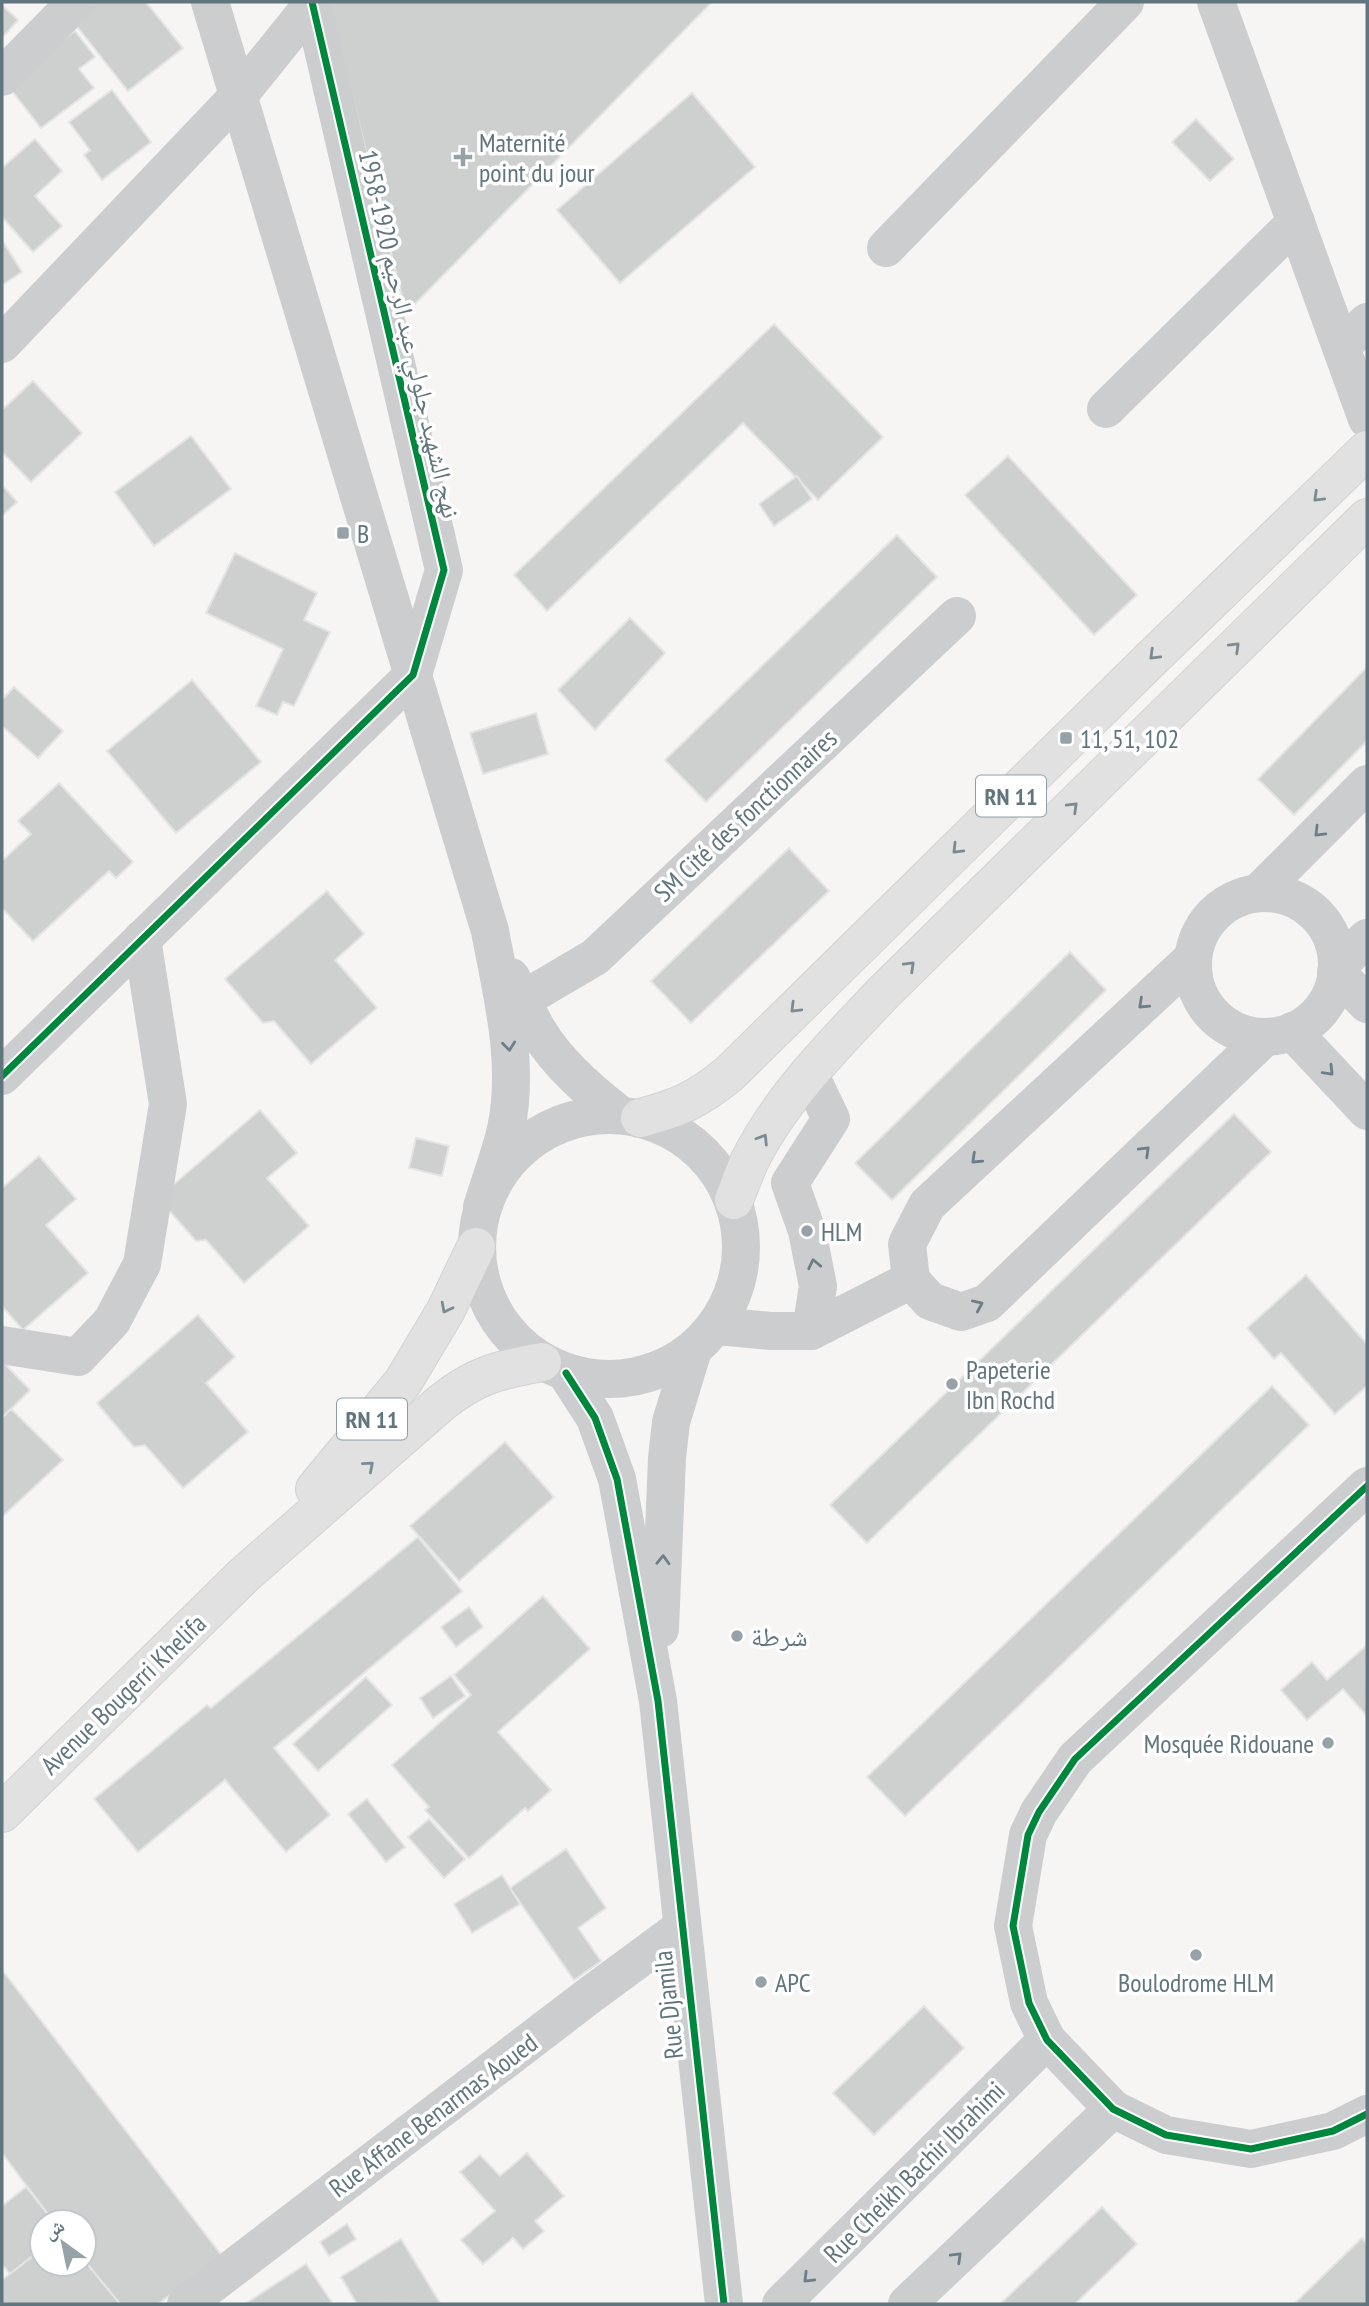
<svg xmlns="http://www.w3.org/2000/svg" width="1369" height="2306" font-family="'PT Sans Narrow','Noto Naskh Arabic',sans-serif">
<style>
.building{fill:#cecfcf;stroke:#e5e4e4;stroke-width:2}
.lines{fill:none;stroke-linecap:round;stroke-linejoin:round}
.major-casing{stroke:#d2d2d2;stroke-width:40}
.highway-casing{stroke:#d3d3d4;stroke-width:40}
.minor{stroke:#cccdce;stroke-width:38}
.major{stroke:#e0e1e0;stroke-width:38}
.highway{stroke:#e0e1e0;stroke-width:38}
.cycleway-casing{stroke:#fff;stroke-width:11}
.cycleway{stroke:#00873e;stroke-width:7}
.oneway{stroke:#7a8b92}
.oneway2{stroke:#6c7e86}
.poi-dot{fill:#95a2a7;stroke:#fff;stroke-width:2.5}
.labels{text-anchor:middle;dominant-baseline:central;stroke-width:7;stroke-linejoin:round;paint-order:stroke}
.shield{fill:#fff;stroke:#909ea5;stroke-width:2}
.shield-label{font-size:24px;font-weight:bold;fill:#61757e}
.poi-label{font-size:26px;fill:#61757e;stroke:#fff;text-anchor:start}
.street-label{font-size:26px;fill:#61757e;stroke:#fff}
</style>
<rect width="100%" height="100%" fill="#f6f5f4"/>
<g class="building">
<polygon points="95,2 146,2 183,48 128,91 72,20"/>
<polygon points="329,2 712,2 406,313"/>
<polygon points="2,5 18,20 2,38"/>
<polygon points="75,31 95,57 79,69 94,88 41,128 6,83"/>
<polygon points="112,90 151,142 102,180 84,155 90,150 69,122"/>
<polygon points="692,93 755,167 620,283 557,210"/>
<polygon points="1196,119 1234,159 1210,181 1172,142"/>
<polygon points="35,139 62,171 35,196 62,226 33,252 2,217 2,168"/>
<polygon points="2,240 22,272 2,285"/>
<polygon points="774,324 883,437 818,500 743,423 547,611 514,575"/>
<polygon points="33,381 82,433 31,482 2,452 2,410"/>
<polygon points="191,436 231,489 154,546 115,492"/>
<polygon points="1008,456 1137,595 1094,635 965,495"/>
<polygon points="797,476 812,499 774,526 759,504"/>
<polygon points="2,485 17,502 2,516"/>
<polygon points="897,535 937,577 706,802 665,760"/>
<polygon points="235,553 317,593 304,620 330,632 294,706 283,702 277,715 256,706 283,649 206,613"/>
<polygon points="630,618 665,653 595,730 558,690"/>
<polygon points="1367,667 1367,741 1294,815 1258,779"/>
<polygon points="192,680 261,762 176,833 107,751"/>
<polygon points="14,687 63,731 38,758 2,726 2,700"/>
<polygon points="536,713 548,754 483,774 470,733"/>
<polygon points="59,783 133,862 116,878 109,871 33,941 2,908 2,861 31,834 18,821"/>
<polygon points="789,848 829,891 691,1023 651,981"/>
<polygon points="327,891 364,934 335,960 377,1008 311,1064 274,1021 263,1023 225,979"/>
<polygon points="1070,952 1106,990 892,1200 855,1163"/>
<polygon points="260,1110 297,1153 267,1178 309,1226 244,1283 206,1240 196,1241 158,1198"/>
<polygon points="1234,1114 1271,1152 867,1543 830,1505"/>
<polygon points="416,1138 449,1146 442,1176 409,1168"/>
<polygon points="39,1156 76,1199 46,1225 88,1273 23,1330 2,1306 2,1188"/>
<polygon points="1306,1275 1365,1342 1367,1340 1367,1386 1335,1414 1281,1353 1274,1359 1247,1328"/>
<polygon points="198,1315 235,1357 206,1383 248,1432 183,1488 145,1445 134,1447 97,1403"/>
<polygon points="2,1361 30,1390 2,1418"/>
<polygon points="1272,1386 1309,1425 905,1816 867,1777"/>
<polygon points="11,1409 63,1460 2,1517 2,1418"/>
<polygon points="505,1442 554,1497 459,1581 410,1526"/>
<polygon points="418,1537 462,1591 274,1748 330,1815 286,1852 225,1780 138,1852 94,1799 207,1705 211,1708"/>
<polygon points="543,1596 590,1649 498,1732 551,1790 528,1811 525,1808 469,1858 425,1810 429,1807 392,1765 471,1695 454,1675"/>
<polygon points="469,1607 483,1627 456,1647 441,1627"/>
<polygon points="1366,1646 1367,1716 1343,1689 1307,1720 1281,1690 1312,1662 1327,1680"/>
<polygon points="451,1676 465,1696 433,1718 420,1698"/>
<polygon points="366,1677 392,1705 318,1771 293,1744"/>
<polygon points="367,1799 405,1847 386,1862 348,1814"/>
<polygon points="429,1819 465,1859 444,1878 408,1837"/>
<polygon points="566,1849 606,1908 578,1928 601,1961 574,1980 510,1888"/>
<polygon points="502,1875 520,1904 472,1933 454,1904"/>
<polygon points="2,1970 222,2256 158,2304 120,2304 84,2260 84,2222 54,2222 2,2153"/>
<polygon points="924,2006 964,2048 874,2135 833,2093"/>
<polygon points="527,2153 564,2196 535,2221 544,2231 523,2249 513,2238 483,2264 461,2240 495,2211 460,2172 480,2155 500,2176"/>
<polygon points="26,2187 54,2222 42,2222 42,2249 10,2274 2,2264 2,2206"/>
<polygon points="1102,2207 1137,2244 1075,2304 1000,2304"/>
<polygon points="347,2224 356,2239 329,2256 320,2242"/>
<polygon points="1362,2238 1367,2244 1367,2304 1294,2304"/>
<polygon points="401,2239 440,2303 357,2304 341,2277"/>
<polygon points="42,2249 42,2264 84,2264 84,2260 120,2304 2,2304 2,2280"/>
<polygon points="306,2264 333,2304 245,2304"/>
</g>
<g class="lines">
<defs>
<g id="major">
<polyline points="315,1489 403,1382 446,1310 476,1247"/>
<path d="M 2,1813 L 244,1575 L 441,1403 C 476,1375 498,1370 542,1362"/>
</g>
<g id="highway">
<path d="M 640,1118 C 679,1108 697,1100 729,1074 L 1152,658 L 1367,450"/>
<path d="M 734,1200 C 739,1187 744,1173 750,1160 C 782,1096 836,1043 884,992 L 1367,518"/>
</g>
</defs>
<use href="#major" class="major-casing"/>
<use href="#highway" class="highway-casing"/>
<g class="minor">
<path d="M 210,2 L 490,931 C 502,995 520,1064 506,1129 C 500,1155 490,1181 482,1207"/>
<polyline points="1216,2 1367,419"/>
<polyline points="2,77 76,2"/>
<polyline points="886,248 1125,2"/>
<polyline points="2,344 239,95 314,2"/>
<polyline points="1341,347 1367,322"/>
<polyline points="1106,409 1296,222"/>
<polyline points="1258,893 1367,784"/>
<circle cx="1265" cy="965" r="72"/>
<polyline points="1193,958 927,1205 907,1244 911,1280 930,1301 961,1312 987,1303 1265,1037"/>
<polyline points="1337,967 1367,938"/>
<polyline points="1336,972 1367,1004"/>
<path d="M 511,977 C 520,995 528,1014 538,1031 C 558,1064 589,1091 619,1114"/>
<polyline points="522,1000 595,957 957,616"/>
<polyline points="1292,1031 1367,1111"/>
<polyline points="809,1073 831,1119 790,1183 807,1231 818,1286 811,1331"/>
<polyline points="2,1076 413,675 444,570 312,2"/>
<circle cx="609" cy="1247" r="132"/>
<polyline points="717,1326 771,1331 811,1331 911,1280"/>
<polyline points="2,1345 78,1357 112,1321 142,1264 168,1104 142,939"/>
<polyline points="566,1373 595,1418 617,1479 658,1701 724,2304"/>
<polyline points="1367,1486 1075,1759 1039,1812 1028,1835 1013,1926 1029,2003 1047,2040 1113,2109 1166,2135 1251,2149 1333,2131 1367,2114"/>
<polyline points="660,1629 667,1458 671,1422 693,1350"/>
<polyline points="186,2304 590,1995 681,1928"/>
<polyline points="781,2304 1047,2040"/>
<polyline points="907,2304 1113,2109"/>
</g>
<use href="#major" class="major"/>
<use href="#highway" class="highway"/>
<defs>
<g id="cycleway">
<polyline points="2,1076 413,675 444,570 312,2"/>
<polyline points="566,1373 595,1418 617,1479 658,1701 724,2304"/>
<polyline points="1367,1486 1075,1759 1039,1812 1028,1835 1013,1926 1029,2003 1047,2040 1113,2109 1166,2135 1251,2149 1333,2131 1367,2114"/>
</g>
</defs>
<use href="#cycleway" class="cycleway-casing"/>
<use href="#cycleway" class="cycleway"/>
</g>
<defs><path id="oneway-chevron" d="M-2-3.5L2.5 0L-2 3.5" fill="none" stroke-width="1.6" stroke-linecap="round" stroke-linejoin="round" transform="scale(1.75)"/></defs>
<g class="oneway">
<use href="#oneway-chevron" transform="translate(1318 497) rotate(136)"/>
<use href="#oneway-chevron" transform="translate(1235 647) rotate(-44)"/>
<use href="#oneway-chevron" transform="translate(1154 655) rotate(136)"/>
<use href="#oneway-chevron" transform="translate(1073 807) rotate(-44)"/>
<use href="#oneway-chevron" transform="translate(957 849) rotate(135)"/>
<use href="#oneway-chevron" transform="translate(910 966) rotate(-44)"/>
<use href="#oneway-chevron" transform="translate(795 1008) rotate(135)"/>
<use href="#oneway-chevron" transform="translate(763 1139) rotate(-58)"/>
<use href="#oneway-chevron" transform="translate(446 1308) rotate(117)"/>
<use href="#oneway-chevron" transform="translate(369 1466) rotate(-41)"/>
</g>
<g class="oneway2">
<use href="#oneway-chevron" transform="translate(1319 832) rotate(135)"/>
<use href="#oneway-chevron" transform="translate(1143 1004) rotate(137)"/>
<use href="#oneway-chevron" transform="translate(509 1046) rotate(84)"/>
<use href="#oneway-chevron" transform="translate(1329 1071) rotate(46)"/>
<use href="#oneway-chevron" transform="translate(1145 1151) rotate(-44)"/>
<use href="#oneway-chevron" transform="translate(976 1159) rotate(137)"/>
<use href="#oneway-chevron" transform="translate(814 1264) rotate(-102)"/>
<use href="#oneway-chevron" transform="translate(978 1305) rotate(-24)"/>
<use href="#oneway-chevron" transform="translate(663 1560) rotate(-88)"/>
<use href="#oneway-chevron" transform="translate(957 2257) rotate(-44)"/>
<use href="#oneway-chevron" transform="translate(808 2278) rotate(135)"/>
</g>
<g class="poi-dot">
<path d="M459.5 146.5h7v7h7v7h-7v7h-7v-7h-7v-7h7z"/>
<rect x="336" y="526" width="14" height="14" rx="3.5"/>
<rect x="1059" y="731" width="14" height="14" rx="3.5"/>
<circle cx="807" cy="1231" r="7"/>
<circle cx="952" cy="1384" r="7"/>
<circle cx="737" cy="1636" r="7"/>
<circle cx="1328" cy="1743" r="7"/>
<circle cx="1196" cy="1955" r="7"/>
<circle cx="761" cy="1982" r="7"/>
</g>
<g class="labels">
<g class="shield">
<rect x="976" y="775.5" width="70" height="41" rx="5"/>
<rect x="337" y="1398.5" width="70" height="41" rx="5"/>
</g>
<g class="shield-label">
<text x="1011" y="796">RN 11</text>
<text x="372" y="1419">RN 11</text>
</g>
<g class="poi-label">
<text x="479" y="142">Maternité<tspan x="479" dy="30">point du jour</tspan></text>
<text x="357" y="533">B</text>
<text x="1080" y="738">11, 51, 102</text>
<text x="821" y="1231">HLM</text>
<text x="966" y="1369">Papeterie<tspan x="966" dy="30">Ibn Rochd</tspan></text>
<text x="751" y="1636">شرطة</text>
<text x="1314" y="1743" text-anchor="end">Mosquée Ridouane</text>
<text x="775" y="1982">APC</text>
<text x="1196" y="1982" text-anchor="middle">Boulodrome HLM</text>
</g>
<g class="street-label">
<text transform="translate(410 334) rotate(77)">نهج الشهيد جلولي عبد الرحيم 1920-1958</text>
<text transform="translate(745 815) rotate(-43)">SM Cité des fonctionnaires</text>
<text transform="translate(123 1694) rotate(-44)">Avenue Bougerri Khelifa</text>
<text transform="translate(668 2005) rotate(-96)">Rue Djamila</text>
<text transform="translate(433 2115) rotate(-37)">Rue Affane Benarmas Aoued</text>
<text transform="translate(914 2172) rotate(-45)">Rue Cheikh Bachir Ibrahimi</text>
</g>
</g>
<rect width="1369" height="2306" fill="none" stroke="#61757e" stroke-width="7"/>
<g transform="translate(63 2243) rotate(327)"><circle r="33" fill="#ffffff" stroke="#c0c8cb" stroke-width="2"/>
<path d="M0-5L12 26L0 18L-12 26Z" fill="#95a2a7"/>
<text y="-10" font-size="19" font-weight="bold" text-anchor="middle" fill="#61757e">ش</text>
</g>
</svg>
